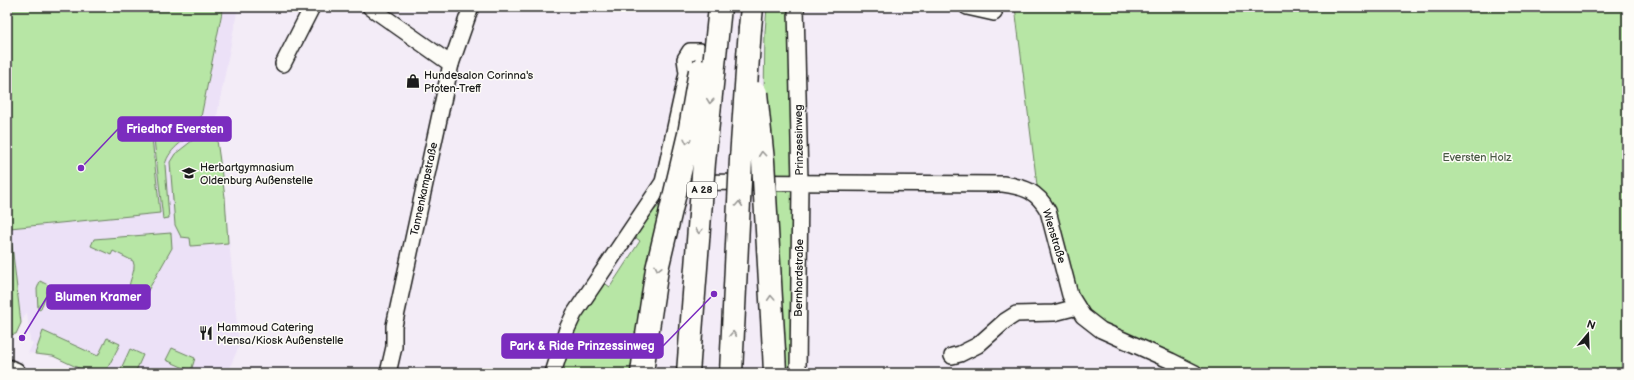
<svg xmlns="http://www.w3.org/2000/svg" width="1634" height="380" font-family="'Balsamiq Sans',sans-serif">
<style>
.built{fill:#ece1f7}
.green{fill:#b7e6a5;stroke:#6a8160}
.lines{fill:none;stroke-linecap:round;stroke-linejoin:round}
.minor-casing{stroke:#1c1c1c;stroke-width:18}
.secondary-casing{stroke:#1c1c1c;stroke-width:24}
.motorway-casing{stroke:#1c1c1c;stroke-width:25}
.minor{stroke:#fdfcf7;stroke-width:15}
.secondary{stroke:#fdfcf7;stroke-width:21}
.motorway{stroke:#fdfcf7;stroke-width:22}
.motorway-bridge-casing{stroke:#1c1c1c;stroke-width:25;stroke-linecap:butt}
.motorway-bridge{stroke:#fdfcf7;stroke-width:22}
.oneway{stroke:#989794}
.labels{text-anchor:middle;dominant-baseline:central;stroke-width:3;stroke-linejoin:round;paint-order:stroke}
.shield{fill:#fdfcf7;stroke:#605f5e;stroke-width:1}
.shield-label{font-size:10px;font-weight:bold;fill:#1c1c1c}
.poi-label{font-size:11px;fill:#1c1c1c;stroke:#fdfcf7;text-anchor:start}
.street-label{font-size:11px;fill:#1c1c1c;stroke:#fdfcf7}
.park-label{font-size:11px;fill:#4a5945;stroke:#fdfcf7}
.leader{fill:none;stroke:#7b2cbf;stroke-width:1.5}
.callout-dot{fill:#7b2cbf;stroke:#fdfcf7;stroke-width:1.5}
.callout{fill:#7b2cbf;stroke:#7b2cbf;stroke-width:1.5}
.callout-label{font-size:12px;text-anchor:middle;font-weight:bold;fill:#fff}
</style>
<rect width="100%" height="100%" fill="#f3ecf7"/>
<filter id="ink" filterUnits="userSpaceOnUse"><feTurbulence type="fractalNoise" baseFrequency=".025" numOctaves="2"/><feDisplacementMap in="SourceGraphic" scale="8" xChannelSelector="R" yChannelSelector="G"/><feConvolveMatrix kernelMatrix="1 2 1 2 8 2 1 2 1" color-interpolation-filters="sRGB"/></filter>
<g filter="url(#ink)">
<polygon class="built" points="223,7 238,7 215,126 225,197 239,346 230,367 236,369 234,373 89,373 53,356 28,353 33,343 30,341 27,312 21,323 10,228 160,213 150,118 200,122"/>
<g class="green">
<polygon points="7,7 223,7 200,122 150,119 160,213 10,228 21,323 16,334 7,335"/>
<polygon points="767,7 796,7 798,373 775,373 763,161 765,32"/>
<polygon points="1015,7 1269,7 1273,10 1277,7 1627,7 1627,373 1195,373 1083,316 1037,185"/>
<path d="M 152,121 L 203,124 L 201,128 C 187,139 169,147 165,165 L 169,218 L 163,219 Z"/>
<polygon points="208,125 215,126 225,197 228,243 191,246 190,238 181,237 175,225 170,162 175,154 193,140"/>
<polygon points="660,205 639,309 632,373 557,373 570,330 603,282 610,287 640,241 634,236 651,213"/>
<path d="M 171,233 L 172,248 L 146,294 L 140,298 L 131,296 C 124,284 138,272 133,261 L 113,251 L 111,255 L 91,246 L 94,239 Z"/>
<polygon points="40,281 48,285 46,296 40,310 38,309 37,289"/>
<polygon points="43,331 98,356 107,338 120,344 105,373 89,373 53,356 35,354"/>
<polygon points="172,348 195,358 191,371 166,360"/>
<polygon points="130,349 143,355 135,373 119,373"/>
</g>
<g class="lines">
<defs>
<g id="minor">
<polyline points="370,7 451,64"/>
<polyline points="796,7 800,183 798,373"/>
<polyline points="967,7 994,13"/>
<polyline points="283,64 312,7"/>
<path d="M 663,182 L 1003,184 C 1025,187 1037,191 1048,211 L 1070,295 L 1083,316 L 1101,330 L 1171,361 L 1195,373"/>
<polyline points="952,356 960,354 978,345 1005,321 1016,314 1054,313 1077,307"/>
<polyline points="388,373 394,347 394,326 451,64 471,7"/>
<polyline points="553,373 567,329 574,314 663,182 687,73 685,59 690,51 700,51 704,57 703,62 697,68 687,73"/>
</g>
<polyline id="secondary" points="7,370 15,373"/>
<g id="motorway">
<polyline points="750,28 752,7"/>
<polyline points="774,351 775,373"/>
<polyline points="642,373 647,335"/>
</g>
</defs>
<use href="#minor" class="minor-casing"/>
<use href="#secondary" class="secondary-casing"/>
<use href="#motorway" class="motorway-casing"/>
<use href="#minor" class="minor"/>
<use href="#secondary" class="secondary"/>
<use href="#motorway" class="motorway"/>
<defs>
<g id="motorway-bridge">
<polyline points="756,93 763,161 774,351"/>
<polyline points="647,335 657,269 689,134 700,71"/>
<polyline points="688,373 704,162 720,7"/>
<polyline points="731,373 741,159 750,28"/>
</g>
</defs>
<use href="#motorway-bridge" class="motorway-bridge-casing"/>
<use href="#motorway-bridge" class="motorway-bridge"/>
</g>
<defs><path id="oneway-chevron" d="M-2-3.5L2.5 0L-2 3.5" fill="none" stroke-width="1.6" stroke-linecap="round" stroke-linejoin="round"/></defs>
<g class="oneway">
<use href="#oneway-chevron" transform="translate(710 101) rotate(96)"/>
<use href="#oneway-chevron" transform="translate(687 141) rotate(103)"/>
<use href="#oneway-chevron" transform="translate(762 154) rotate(-95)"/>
<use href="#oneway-chevron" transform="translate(739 204) rotate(-87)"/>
<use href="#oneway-chevron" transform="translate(699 231) rotate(94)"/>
<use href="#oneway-chevron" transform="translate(658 268) rotate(102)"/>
<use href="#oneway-chevron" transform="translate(771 298) rotate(-93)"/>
<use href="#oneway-chevron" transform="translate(733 334) rotate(-87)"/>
</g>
</g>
<defs>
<symbol id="shop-bare" viewBox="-9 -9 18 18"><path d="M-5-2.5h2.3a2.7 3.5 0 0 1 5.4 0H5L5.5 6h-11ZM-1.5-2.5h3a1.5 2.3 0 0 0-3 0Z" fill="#1c1c1c" stroke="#fdfcf7" stroke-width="2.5" paint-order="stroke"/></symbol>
<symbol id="school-bare" viewBox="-9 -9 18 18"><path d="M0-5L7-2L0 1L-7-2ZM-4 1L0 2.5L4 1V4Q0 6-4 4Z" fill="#1c1c1c" stroke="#fdfcf7" stroke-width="2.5" paint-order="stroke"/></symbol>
<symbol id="restaurant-bare" viewBox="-9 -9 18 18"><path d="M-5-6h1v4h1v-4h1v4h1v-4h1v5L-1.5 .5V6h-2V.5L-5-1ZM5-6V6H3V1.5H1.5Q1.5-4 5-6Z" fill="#1c1c1c" stroke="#fdfcf7" stroke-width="2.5" paint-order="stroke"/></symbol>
</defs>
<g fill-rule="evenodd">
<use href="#shop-bare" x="403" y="71" width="20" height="20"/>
<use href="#school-bare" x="179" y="163" width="20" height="20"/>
<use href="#restaurant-bare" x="196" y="323" width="20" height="20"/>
</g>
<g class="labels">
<rect class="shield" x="687" y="182" width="30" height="16" rx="3"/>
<g class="shield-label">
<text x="702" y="190">A 28</text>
</g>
<g class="poi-label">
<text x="424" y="75">Hundesalon Corinna's<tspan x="424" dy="13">Pfoten-Treff</tspan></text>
<text x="200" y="167">Herbartgymnasium<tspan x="200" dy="13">Oldenburg Außenstelle</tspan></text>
<text x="217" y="327">Hammoud Catering<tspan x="217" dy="13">Mensa/Kiosk Außenstelle</tspan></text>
</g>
<g class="street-label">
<text transform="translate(799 140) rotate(-91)">Prinzessinweg</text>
<text transform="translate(424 189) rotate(-78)">Tannenkampstraße</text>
<text transform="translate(1054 236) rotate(73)">Wienstraße</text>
<text transform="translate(799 278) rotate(-89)">Bernhardstraße</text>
</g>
<g class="park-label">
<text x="1477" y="157">Eversten Holz</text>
</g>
</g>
<path class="leader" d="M81 168L118 129M22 338L47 297M714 294L663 346"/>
<g class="callout-dot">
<circle cx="81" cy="168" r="4"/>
<circle cx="22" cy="338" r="4"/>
<circle cx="714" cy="294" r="4"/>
</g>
<g class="callout">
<rect x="118" y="117" width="113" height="24" rx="4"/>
<rect x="47" y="285" width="103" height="24" rx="4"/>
<rect x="502" y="334" width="161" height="24" rx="4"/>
</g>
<g class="callout-label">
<text x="175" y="133">Friedhof Eversten</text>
<text x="98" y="301">Blumen Kramer</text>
<text x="582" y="350">Park &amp; Ride Prinzessinweg</text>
</g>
<rect width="1634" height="380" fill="none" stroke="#fdfcf7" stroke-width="24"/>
<rect x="12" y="12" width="1610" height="356" fill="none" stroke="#1c1c1c" stroke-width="1.5" filter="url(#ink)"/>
<g transform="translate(1588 334) rotate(19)" stroke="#fdfcf7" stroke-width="3" paint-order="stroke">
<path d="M0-3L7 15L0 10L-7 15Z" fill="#1c1c1c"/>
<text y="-6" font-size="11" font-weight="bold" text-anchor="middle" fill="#1c1c1c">N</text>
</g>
</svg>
